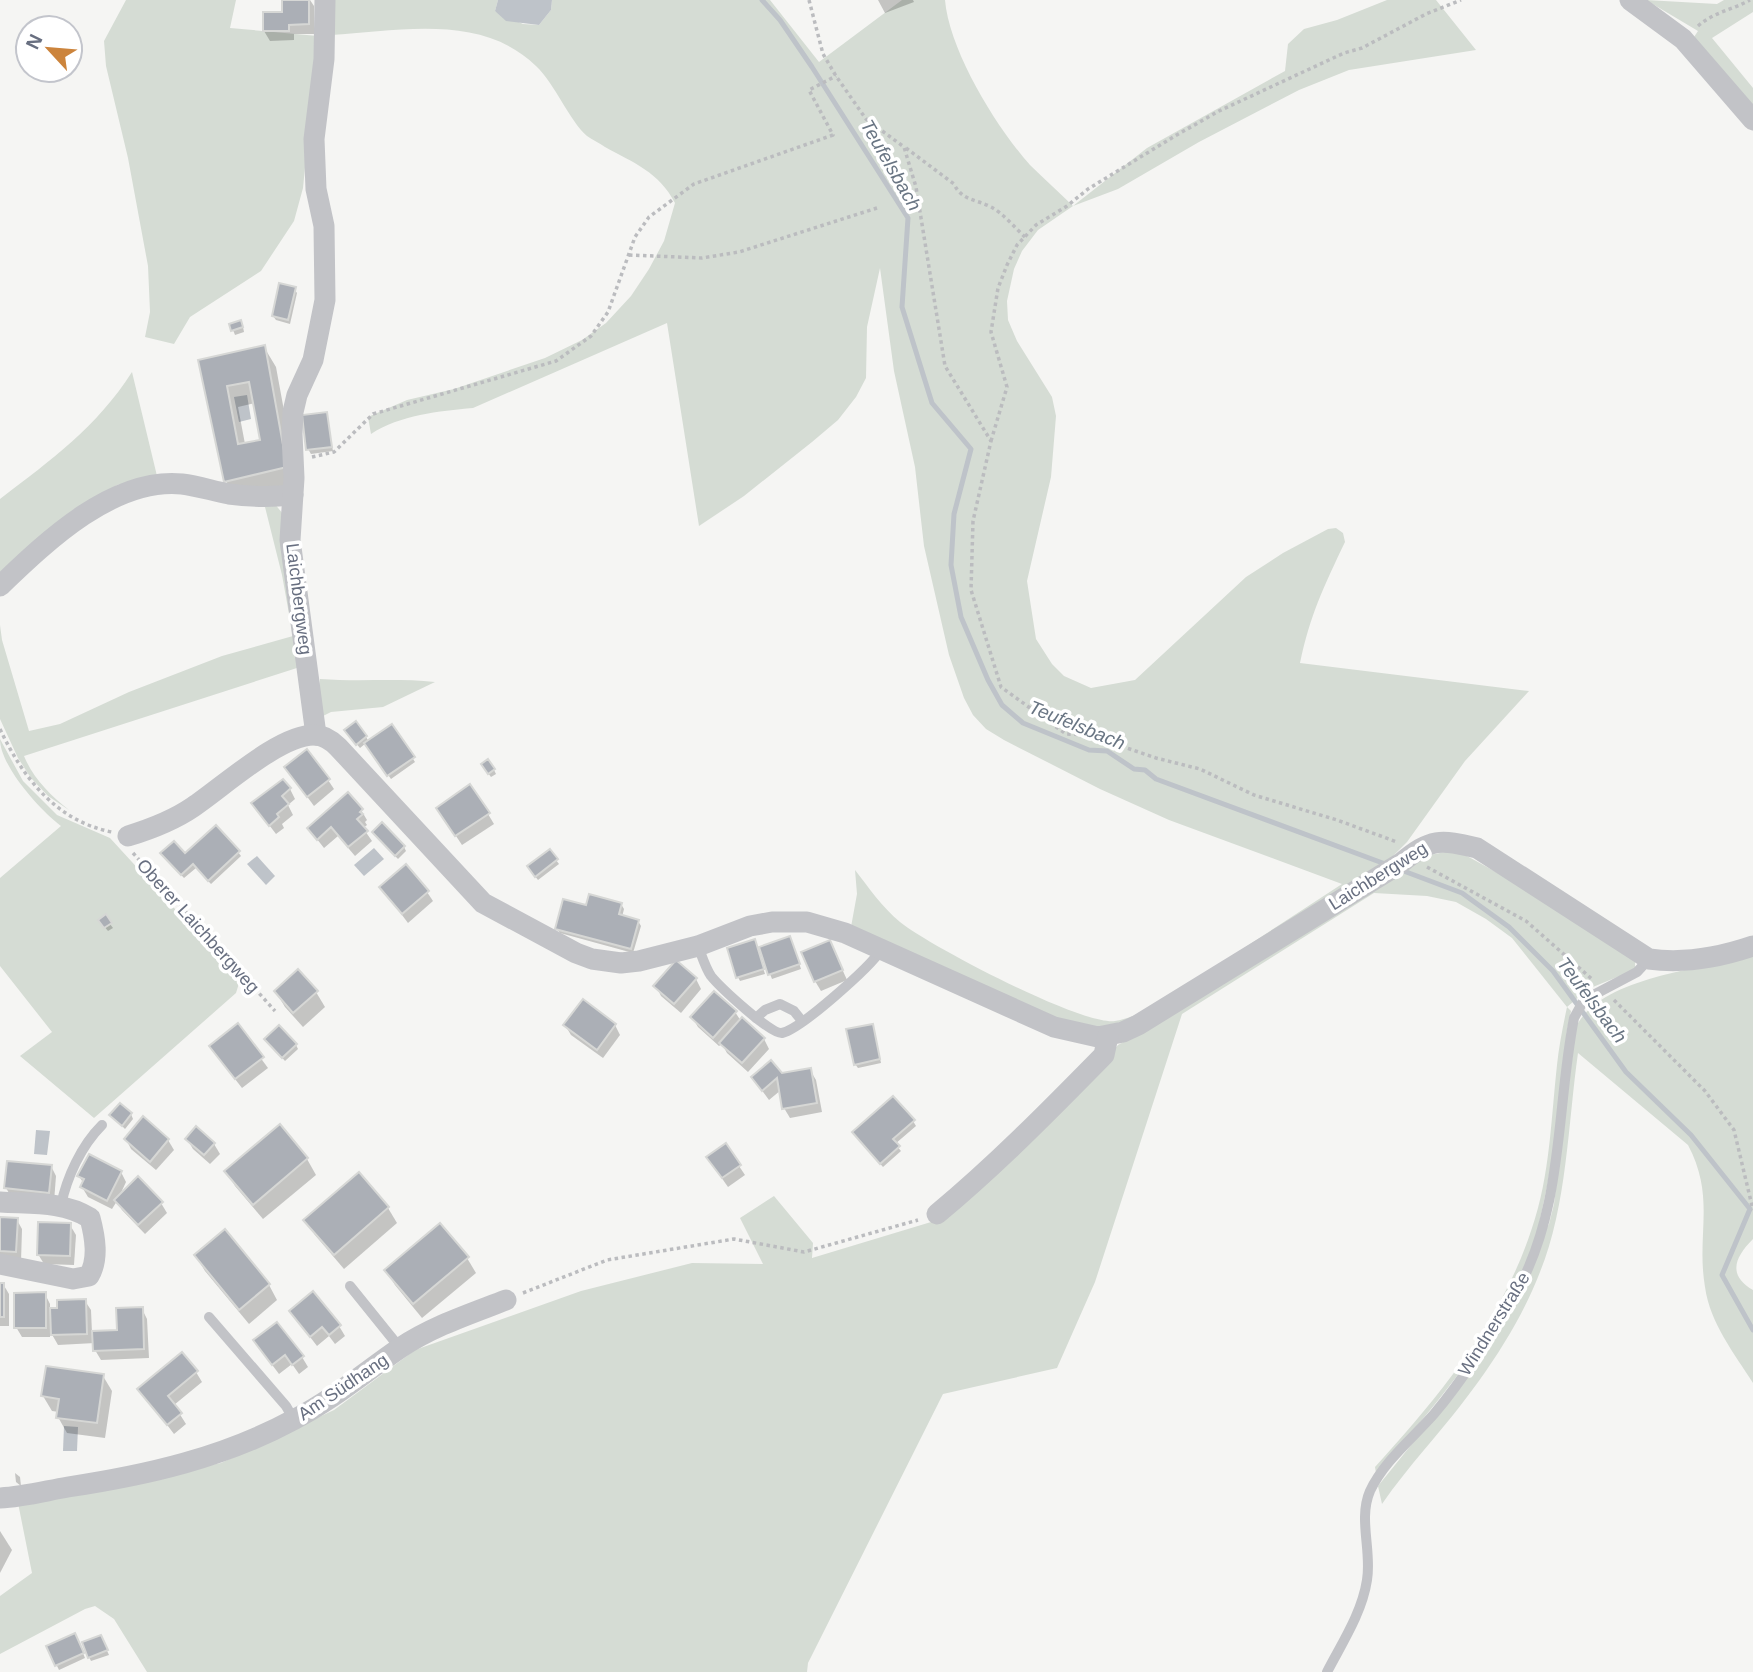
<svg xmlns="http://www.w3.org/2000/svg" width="1753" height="1672" font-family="Helvetica,sans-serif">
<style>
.green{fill:#d5dcd4}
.water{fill:#bec3c9}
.shadow{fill:#0003;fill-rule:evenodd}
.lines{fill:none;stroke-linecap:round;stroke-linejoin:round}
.stream{stroke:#bec3c9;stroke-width:5}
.building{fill:#abafb6;stroke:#d6d7d5;stroke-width:2;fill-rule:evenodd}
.path{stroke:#bbbcbf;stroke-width:3.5;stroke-dasharray:3.5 3.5;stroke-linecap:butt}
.lane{stroke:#c2c3c7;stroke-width:10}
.street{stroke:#c2c3c7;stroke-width:21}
.labels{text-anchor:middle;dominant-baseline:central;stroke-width:7;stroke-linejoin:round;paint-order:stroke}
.street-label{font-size:18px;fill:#686f80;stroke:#fff}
.water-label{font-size:19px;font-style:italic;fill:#697583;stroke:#fff}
</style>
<rect width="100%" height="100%" fill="#f5f5f3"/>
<g class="green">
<polygon points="126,0 236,0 230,28 318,36 303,188 294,221 261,271 190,317 174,344 145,337 150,312 148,266 128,158 106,66 104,41"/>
<path d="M 331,0 L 498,0 L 495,11 L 523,24 L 539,25 L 551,10 L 552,0 L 770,0 L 819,62 L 902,0 L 945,0 C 949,50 996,127 1030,165 C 1044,179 1059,192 1073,206 L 1147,148 L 1285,71 L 1288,44 L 1304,29 L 1337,20 L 1387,0 L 1436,0 L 1476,50 L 1349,70 L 1299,90 L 1199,142 L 1118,189 L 1073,206 L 1038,230 L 1022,251 L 1014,269 L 1007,301 L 1008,320 L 1017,341 L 1052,397 L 1056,416 L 1051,477 L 1027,581 L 1036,639 L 1052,664 L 1064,676 L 1091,688 L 1135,680 L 1246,577 L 1283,553 L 1328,529 L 1336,528 L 1343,533 L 1345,542 C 1324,586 1310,615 1300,663 L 1529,691 L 1465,761 L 1407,842 L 1381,868 L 1134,1022 L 1082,1030 L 851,927 L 857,894 L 855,870 C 869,888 882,907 900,922 C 928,945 1082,1026 1115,1021 C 1143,1017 1180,989 1204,974 C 1250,944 1296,914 1342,884 L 1169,820 L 1100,789 L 1004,740 L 986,729 L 973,715 L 964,698 L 949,655 L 924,546 L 915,467 L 894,371 L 880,268 L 867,327 L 866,378 L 856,397 L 838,420 L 812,442 L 744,496 L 699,526 L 667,323 L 473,408 C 439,411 400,415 371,434 L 368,417 L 407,400 L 454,389 L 545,358 L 582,340 L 606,323 L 631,296 L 649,269 L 664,241 L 675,203 C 659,172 634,163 605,147 C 600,143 592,140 587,136 C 569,120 555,84 536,66 C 482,13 399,31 331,35 Z"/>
<polygon points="1646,0 1717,4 1724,0 1753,0 1753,12 1712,38 1753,88 1753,108 1694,37 1698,31"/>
<path d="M 132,372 L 157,476 L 117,485 L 93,499 L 0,572 L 0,499 C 52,459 96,428 132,372 Z"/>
<path d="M 264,503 L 274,503 L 283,514 L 300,667 L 24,756 C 33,778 50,795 69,810 L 48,796 L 31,778 L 18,758 L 0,719 L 0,625 L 2,640 L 29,731 L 60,724 L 129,692 L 222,656 L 293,636 L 282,575 Z"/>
<path d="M 320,679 C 359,682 397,678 435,682 L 383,707 L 331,712 L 323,716 L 318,693 Z"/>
<path d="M 0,739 L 23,781 L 57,815 L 110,838 L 240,980 L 236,993 L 94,1118 L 20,1056 L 52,1032 L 0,966 L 0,878 L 61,826 C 40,810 0,766 0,739 Z"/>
<path d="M 1450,851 L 1467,856 L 1505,877 L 1635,960 L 1635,968 L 1627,973 L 1588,989 L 1567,1007 L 1571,1011 L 1567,1030 C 1560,1090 1556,1151 1542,1210 C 1539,1222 1538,1235 1533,1246 C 1499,1332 1436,1405 1376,1473 L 1375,1467 C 1438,1398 1503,1319 1532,1228 C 1550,1176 1551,1119 1557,1065 C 1559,1046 1563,1026 1567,1007 L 1512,938 L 1486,919 L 1456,902 L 1427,896 L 1374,893 L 1182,1014 L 1095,1282 L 1057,1368 L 943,1394 L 808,1663 L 807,1672 L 147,1672 L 114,1619 L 95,1606 L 85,1609 L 0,1654 L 0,1596 L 32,1573 L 18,1503 L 221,1463 L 334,1410 L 415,1350 L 581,1291 L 692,1263 L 763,1264 L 740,1218 L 774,1196 L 813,1243 L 812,1258 L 941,1219 L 1032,1141 L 1118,1045 L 1174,1013 L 1425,856 Z"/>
<path d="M 1753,954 L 1753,1239 C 1735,1257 1727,1275 1753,1290 L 1753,1383 C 1734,1353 1710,1323 1705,1287 C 1696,1234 1716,1198 1688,1145 L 1578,1053 C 1568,1123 1567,1206 1540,1272 C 1515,1337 1469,1398 1424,1450 C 1409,1468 1395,1485 1382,1504 L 1378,1486 L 1462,1382 L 1549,1224 L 1554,1204 L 1576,1027 C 1601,976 1703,970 1753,954 Z"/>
</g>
<g class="water">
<polygon points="498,0 552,0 551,10 539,25 506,21 495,11"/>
<polygon points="247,395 251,419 239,422 234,397"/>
<polygon points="374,848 384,859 364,876 354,865"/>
<polygon points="257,856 275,876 266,885 247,864"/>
<polygon points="36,1130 50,1131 47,1155 34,1154"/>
<polygon points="64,1426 78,1427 77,1451 63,1451"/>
</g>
<g class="shadow">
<polygon points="284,0 310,0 314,6 314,34 294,34 294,40 270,41 264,31 284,14"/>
<polygon points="878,0 913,0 914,2 885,13"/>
<polygon points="294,289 297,293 290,324 276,320 273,316"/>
<polygon points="231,325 243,327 244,332 235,335"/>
<path d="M 264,347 L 276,367 L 298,487 L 238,502 L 226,481 L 200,361 ZM 255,403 L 262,441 L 245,444 L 238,407 Z"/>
<polygon points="326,414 333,451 311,454 308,449"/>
<polygon points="392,726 415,762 391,779 366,743 360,748 349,735 366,737 369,742"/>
<polygon points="286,768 328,780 334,789 314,806"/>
<polygon points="485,769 494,770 496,774 491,777"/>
<polygon points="290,789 295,799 288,805 293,815 282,824 284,828 276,834 253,804"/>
<polygon points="361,810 367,820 365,822 367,825 363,828 372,841 355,856 338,836 324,848 309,829"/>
<polygon points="488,814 494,824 462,845 444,818"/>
<polygon points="376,836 404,847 406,851 398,859"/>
<polygon points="238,852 241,856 211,884 196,868 184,878 165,858"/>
<polygon points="556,860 559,864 538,880 531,871"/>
<polygon points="381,887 427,892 433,901 408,923"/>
<polygon points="621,904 624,909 622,917 638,921 641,926 633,953 560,933 557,929 587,907"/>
<polygon points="110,924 113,928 108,931 103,925"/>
<polygon points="792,942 801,969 772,979 770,974"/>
<polygon points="830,942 847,980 821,991 815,981"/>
<polygon points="756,946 765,974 740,981 738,977"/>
<polygon points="676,962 696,979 701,989 681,1013 661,996 656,986"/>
<polygon points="276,992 316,992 325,1007 303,1027 285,1007"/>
<polygon points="735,1012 741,1021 764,1039 769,1049 748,1072 727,1053 722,1044 719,1046 698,1027 692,1017"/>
<polygon points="565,1025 615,1025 620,1035 603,1058 571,1035"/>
<polygon points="237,1026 268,1068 242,1088 217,1056"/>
<polygon points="874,1030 881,1063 858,1068 855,1064"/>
<polygon points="266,1039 296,1045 298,1049 285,1061"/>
<polygon points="810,1070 816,1080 822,1112 790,1118 784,1108 781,1090 769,1100 753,1078"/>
<polygon points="131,1114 133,1119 125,1129 111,1115"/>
<polygon points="143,1119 168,1140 174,1150 156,1170 131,1149 126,1139"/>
<polygon points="913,1121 916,1126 895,1144 901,1151 883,1167 857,1137"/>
<polygon points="280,1127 307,1159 316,1175 263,1219 235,1186 227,1171"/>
<polygon points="187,1139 214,1144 220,1154 210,1164 193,1149"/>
<polygon points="51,1166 56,1176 54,1202 12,1198 6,1188"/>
<polygon points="739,1166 745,1175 728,1187 714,1167"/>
<polygon points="121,1172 126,1182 119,1197 161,1203 167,1213 145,1234 122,1210 117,1201 112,1209 88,1197 82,1187 84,1184 79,1176"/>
<polygon points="388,1208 397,1223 344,1269 315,1235 306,1220"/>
<polygon points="0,1219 17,1220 22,1229 21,1261 0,1260"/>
<polygon points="70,1225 76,1235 74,1265 44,1264 38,1254"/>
<polygon points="196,1256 269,1285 277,1300 249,1324 205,1271"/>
<polygon points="467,1258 476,1273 422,1318 395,1285 386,1270"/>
<polygon points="0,1284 3,1284 9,1294 9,1326 0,1326"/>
<polygon points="45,1294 50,1304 50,1310 85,1301 91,1310 92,1333 119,1332 142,1309 147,1319 149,1358 101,1360 95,1350 95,1343 58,1345 50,1331 50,1337 22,1337 16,1327"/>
<polygon points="291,1312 339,1326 345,1336 335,1344 329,1336 317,1346"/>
<polygon points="261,1350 302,1357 308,1367 299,1374 292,1364 279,1374"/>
<polygon points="196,1372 202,1382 174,1405 186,1424 174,1434 140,1389"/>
<polygon points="103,1376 112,1391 105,1438 67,1433 58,1417 59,1412 52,1411 43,1396"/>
<polygon points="15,1473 20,1477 21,1486 16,1482"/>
<polygon points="0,1531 12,1550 0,1573"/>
<polygon points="77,1639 85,1658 59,1670 48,1647"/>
<polygon points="103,1642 109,1655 91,1661 89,1657"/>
</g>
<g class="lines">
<g class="stream">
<polyline points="762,0 780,20 812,67 908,218 902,307 932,403 971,449 954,514 951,565 961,617 988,680 1002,705 1023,723 1089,750 1107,751 1134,769 1145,770 1156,779 1388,865"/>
<polyline points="1401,870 1462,893 1509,927 1553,971 1626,1072 1691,1135 1750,1209 1722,1275 1753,1330"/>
</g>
</g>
<g class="building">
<polygon points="282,0 309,0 309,24 289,25 289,31 263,31 263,12 282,12"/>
<polygon points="279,283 296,287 288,320 272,316"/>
<polygon points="241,320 243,327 231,331 229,324"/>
<path d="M 265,345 L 287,467 L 224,482 L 198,360 ZM 249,382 L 260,440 L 238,444 L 227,386 Z"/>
<polygon points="327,412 332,447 306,450 302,415"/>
<polygon points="356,721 367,736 356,745 344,730"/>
<polygon points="392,724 415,757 387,776 364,743"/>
<polygon points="307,749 330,779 307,797 284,767"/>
<polygon points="488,759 495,769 488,774 481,764"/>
<polygon points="283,779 291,788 282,796 289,804 277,814 279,817 269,826 251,803"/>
<polygon points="470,784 490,813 455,836 436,808"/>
<polygon points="348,792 363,809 360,812 363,814 357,819 368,831 348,847 331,827 317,840 307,828"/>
<polygon points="382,822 405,846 395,856 372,832"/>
<polygon points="216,825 240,851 208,881 193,864 181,875 160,853 174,841 185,853"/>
<polygon points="550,849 558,859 535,877 527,866"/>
<polygon points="406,864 429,891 402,914 379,887"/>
<polygon points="589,894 622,903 619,914 639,920 631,949 555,929 563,899 586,905"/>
<polygon points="106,914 112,923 104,928 98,920"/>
<polygon points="790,936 800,964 768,975 759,947"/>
<polygon points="755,939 764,969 736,978 727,948"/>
<polygon points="830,940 843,970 814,982 801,952"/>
<polygon points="676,960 697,978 674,1004 653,986"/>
<polygon points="298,969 318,991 293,1013 274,991"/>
<polygon points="714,991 737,1011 713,1038 690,1017"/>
<polygon points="583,999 616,1024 597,1050 563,1025"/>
<polygon points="742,1017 765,1038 742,1063 719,1043"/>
<polygon points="238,1023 264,1057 235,1079 209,1046"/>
<polygon points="873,1024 880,1059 854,1065 846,1029"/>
<polygon points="279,1025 297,1044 282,1058 264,1039"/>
<polygon points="771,1060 782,1073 811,1068 817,1103 782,1109 777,1078 762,1091 751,1077"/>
<polygon points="893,1096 915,1120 893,1139 900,1146 880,1164 852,1132"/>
<polygon points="120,1103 132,1113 122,1126 109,1115"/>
<polygon points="143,1116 169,1139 150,1162 124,1139"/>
<polygon points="280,1124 308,1158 253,1205 224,1171"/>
<polygon points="196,1126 215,1143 204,1155 185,1139"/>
<polygon points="726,1143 741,1165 722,1178 706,1157"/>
<polygon points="89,1154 122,1171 107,1201 80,1187 84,1179 77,1176"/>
<polygon points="7,1161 52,1165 49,1193 4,1188"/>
<polygon points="359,1172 389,1207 334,1255 303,1220"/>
<polygon points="138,1176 163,1202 138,1225 114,1200"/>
<polygon points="0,1217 18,1218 16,1252 0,1251"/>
<polygon points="38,1222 71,1223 70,1256 37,1255"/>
<polygon points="440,1223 469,1257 413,1304 384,1270"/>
<polygon points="225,1229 270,1284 239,1310 194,1255"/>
<rect x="0" y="1283" width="4" height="34"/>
<polygon points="313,1291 341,1325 329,1335 322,1327 310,1337 289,1311"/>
<polygon points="46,1292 46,1328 14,1328 14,1293"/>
<polygon points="86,1299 87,1334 51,1335 50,1308 57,1308 57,1300"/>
<polygon points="143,1307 144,1349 93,1351 92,1331 117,1330 116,1308"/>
<polygon points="277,1322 304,1356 292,1365 285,1355 272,1365 253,1340"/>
<polygon points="182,1352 198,1371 168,1396 182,1413 167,1425 137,1389"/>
<polygon points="46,1366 104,1374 97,1423 56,1418 59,1399 41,1396"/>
<polygon points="75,1633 84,1653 55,1666 46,1646"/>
<polygon points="101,1635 108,1650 88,1658 82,1642"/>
</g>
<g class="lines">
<g class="path">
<polyline points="809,0 823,54 836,76 866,119 904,147 916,187 945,366 991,441 973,521 971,590 1001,687 1066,734 1089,735 1156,758 1200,769 1254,795 1337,820 1397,842"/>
<path d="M 1698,26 C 1714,12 1732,10 1750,0"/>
<path d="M 906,148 L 954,184 C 962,201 976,199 991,207 C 1003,213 1015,228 1025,237"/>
<polyline points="629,255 702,258 739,252 877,208"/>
<polyline points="991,441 1007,387 991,332 998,288 1007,265 1017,245 1036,225 1067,206 1088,189 1175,136 1219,111 1344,53 1362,48 1426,14 1461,0"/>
<polyline points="312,457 334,452 373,414 556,361 591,336 608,312 635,237 649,217 694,184 833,135 809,90 836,76"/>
<path d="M 0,729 C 23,778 56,821 112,832"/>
<polyline points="133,853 275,1011"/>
<polyline points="1427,867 1526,921 1593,980"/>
<polyline points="1614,1000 1705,1091 1734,1130 1753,1210"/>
<polyline points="523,1293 607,1260 734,1239 804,1252 918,1220"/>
</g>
<g class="lane">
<path d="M 698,946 C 702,956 705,967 711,976 C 719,986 771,1035 782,1033 C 801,1029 870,967 881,950"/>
<polyline points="756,1018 765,1010 780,1004 794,1011 802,1021"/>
<path d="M 61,1205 C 67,1177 81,1146 102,1125"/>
<polyline points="350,1286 400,1348"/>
<polyline points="209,1317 286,1406 294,1420"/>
<path d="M 1327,1672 C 1342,1643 1362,1613 1367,1580 C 1372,1551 1358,1519 1370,1491 C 1384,1461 1413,1438 1434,1414 C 1462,1381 1496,1329 1517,1291 C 1564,1206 1556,1110 1574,1018 L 1584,1000 L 1637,972 L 1649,959"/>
</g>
<g class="street">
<polyline points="1630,0 1683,39 1753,120"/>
<path d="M 0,586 C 46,542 113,477 182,484 C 198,486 213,491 229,494 C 250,497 272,497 293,495"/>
<polyline points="316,735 290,540 294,478 292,434 293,412 297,395 313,360 325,300 324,226 316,189 314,139 324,59 325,0"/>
<path d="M 128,836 C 151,829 174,820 193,807 C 223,787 279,735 314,735 C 323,735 332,741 338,747 L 483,903 L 576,953 L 592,959 L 621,963 L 639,961 L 698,946 L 750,926 L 772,922 L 807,922 L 845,933 L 1054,1027 L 1098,1037 L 1123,1032 L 1138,1025 L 1401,863 C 1431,838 1440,839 1477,848 L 1649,959 C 1685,964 1718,958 1753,946"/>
<path d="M 0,1202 C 31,1204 63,1201 90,1218 C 95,1237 99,1259 89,1276 L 73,1279 L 0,1264"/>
<path d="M 937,1214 C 996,1165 1050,1110 1104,1055 L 1108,1036"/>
<path d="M 0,1498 C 23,1497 45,1491 68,1487 C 147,1475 223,1458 295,1419 C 334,1399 365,1372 400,1348 C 433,1326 470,1314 506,1300"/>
</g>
</g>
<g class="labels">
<g class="street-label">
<text transform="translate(299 599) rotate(83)">Laichbergweg</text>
<text transform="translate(1378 876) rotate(-32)">Laichbergweg</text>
<text transform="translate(198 926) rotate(48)">Oberer Laichbergweg</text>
<text transform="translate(1494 1324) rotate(-58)">Windnerstraße</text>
<text transform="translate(343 1387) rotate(-34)">Am Südhang</text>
</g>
<g class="water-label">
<text transform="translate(891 165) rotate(60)">Teufelsbach</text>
<text transform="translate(1077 725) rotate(22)">Teufelsbach</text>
<text transform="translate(1592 1000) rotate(53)">Teufelsbach</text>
</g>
</g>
<g transform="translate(49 49) rotate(296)"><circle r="33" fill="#ffffff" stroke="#c3c5cc" stroke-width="2"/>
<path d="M0-5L12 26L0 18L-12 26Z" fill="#cc843c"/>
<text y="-10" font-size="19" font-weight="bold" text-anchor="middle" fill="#686f80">N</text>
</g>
</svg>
